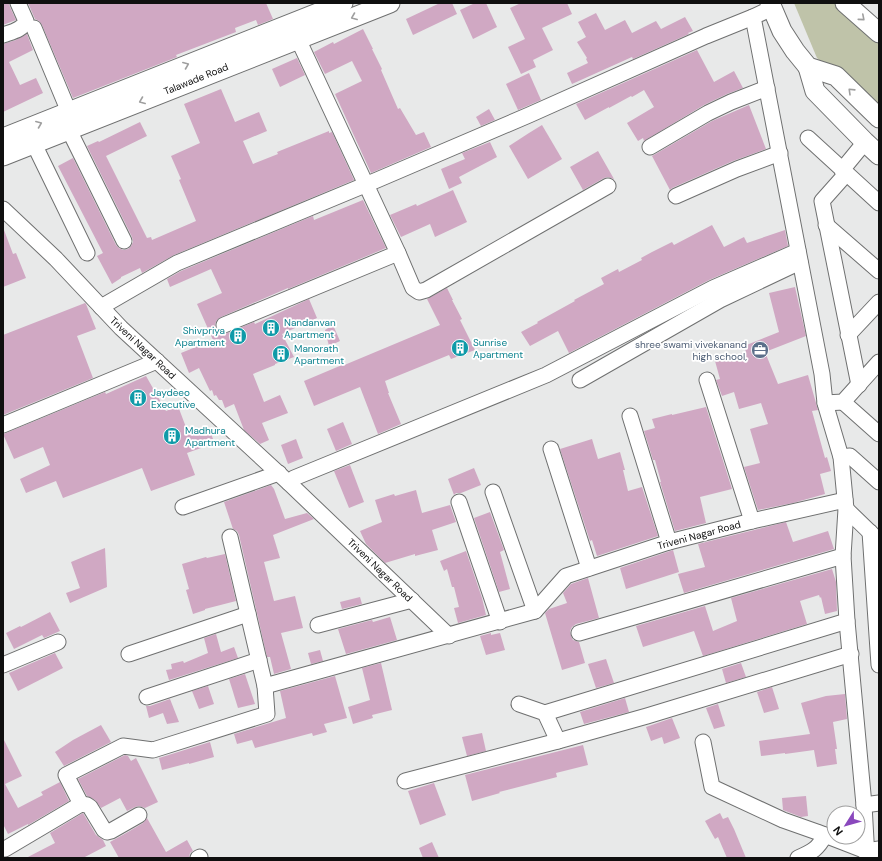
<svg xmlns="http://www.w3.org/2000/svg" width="882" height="861" font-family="'DM Sans',sans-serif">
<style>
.green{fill:#bfc3a9}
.building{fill:#d0a8c3}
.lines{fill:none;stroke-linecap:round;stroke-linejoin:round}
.minor-casing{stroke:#6f7070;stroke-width:17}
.major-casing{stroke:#6f7070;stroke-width:21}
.minor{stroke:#fff;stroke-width:15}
.major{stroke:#fff;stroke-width:19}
.oneway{stroke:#9f9f9f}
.labels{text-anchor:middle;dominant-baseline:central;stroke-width:3.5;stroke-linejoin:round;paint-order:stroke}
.street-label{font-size:10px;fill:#0f0f0f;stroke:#fff}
.culture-label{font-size:10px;fill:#0d838f;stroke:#fff;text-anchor:start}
.service-label{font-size:10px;fill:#4e5e75;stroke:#fff;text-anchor:end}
</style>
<rect width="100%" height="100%" fill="#e8e9e9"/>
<polygon class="green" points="794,3 846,3 879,33 879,116 817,58"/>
<g class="building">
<polygon points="3,3 9,3 10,7 16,20 3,25"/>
<polygon points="28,3 266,3 273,19 258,25 256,20 235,28 236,32 176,55 177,57 73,98 42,25 39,21 35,19"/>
<polygon points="440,3 452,3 457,14 413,35 406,19"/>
<polygon points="475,3 486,3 497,27 473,39 460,10"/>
<polygon points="521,3 567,3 572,14 542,28 553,50 533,60 536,67 521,74 508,47 525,39 510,8"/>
<polygon points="596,13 605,30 625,20 632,33 656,21 661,29 685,17 693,31 688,33 689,34 633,59 632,57 572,84 567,73 588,63 586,59 587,58 577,42 586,37 578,22"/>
<polygon points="363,29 373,49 372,49 382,69 381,70 398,109 400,108 416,135 424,132 431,147 371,173 335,94 362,81 352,61 325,74 314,52 333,42 334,44"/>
<polygon points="27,34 33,50 9,62 20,85 36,78 43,93 3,112 3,44 16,40"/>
<polygon points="697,50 714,82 734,71 743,88 727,94 704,105 644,141 643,138 638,141 627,123 654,107 644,90 632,97 631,96 609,108 609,107 585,120 576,104"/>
<polygon points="297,58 305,75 280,87 272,69"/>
<polygon points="529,73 541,100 518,110 506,84"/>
<polygon points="221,89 235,122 259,112 267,131 243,141 253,164 278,154 277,152 329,131 329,133 332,132 354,180 174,255 142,273 140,268 121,277 121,278 112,284 97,256 103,253 58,166 73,158 116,245 119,248 123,250 128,249 131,246 133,242 132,237 87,146 98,141 99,142 140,122 147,136 106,156 147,238 151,237 152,240 196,221 179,180 181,179 171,156 200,143 184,104"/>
<polygon points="749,105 766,149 733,161 672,188 670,190 652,156 712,121"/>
<polygon points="489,109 495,120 481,126 476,117"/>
<polygon points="542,125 562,159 528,179 509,146 529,133"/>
<polygon points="490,142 497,157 459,177 462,183 449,189 441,169 465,159 462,153"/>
<polygon points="598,151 614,179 608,177 604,178 583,190 570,167"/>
<polygon points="453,190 467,222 435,237 430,224 401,237 390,215 416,204 417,206"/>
<polygon points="363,200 386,248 288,289 288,288 221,317 217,320 215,324 216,329 218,332 222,334 227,333 254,322 255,324 309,299 317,318 282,334 294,357 275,364 275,365 253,374 264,402 280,395 288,413 262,423 269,440 260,444 244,430 234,404 225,408 222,400 219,400 216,395 214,396 212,390 210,391 199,368 189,373 181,353 213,340 197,304 222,293 211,269 170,287 167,279 181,271 313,216 314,220"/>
<polygon points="712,225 724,247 744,237 747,243 785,230 788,246 709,280 569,353 558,331 530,346 521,332 538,323 537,322 575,301 574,300 604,284 601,278 618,269 619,272 642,260 641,258 652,252 672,242 674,245"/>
<polygon points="3,230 4,230 13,254 16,253 26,278 3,287"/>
<polygon points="795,287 806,336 765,352 778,384 808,375 818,410 812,411 825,458 827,457 831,471 820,474 825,494 793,503 758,510 744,467 760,463 750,429 768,424 761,403 739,409 734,392 722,396 716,380 720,379 715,361 746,352 744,346 779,332 769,293"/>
<polygon points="447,288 453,300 452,300 462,319 460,320 475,350 451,359 449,355 385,381 389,393 388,393 401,424 378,434 360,387 314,406 304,381 342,365 342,366 440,325 427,299"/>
<polygon points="85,303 86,304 96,329 77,336 93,378 3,415 3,335"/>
<polygon points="333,325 340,341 329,346 325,330"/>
<polygon points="146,376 166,411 178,406 187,430 194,428 197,432 209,428 213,439 201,444 201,448 187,453 195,475 151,491 142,468 63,498 56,481 26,493 20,479 50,465 43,447 14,459 3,434 6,433 105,392 106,394"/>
<polygon points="706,407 732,489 700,497 706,523 675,531 660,482 661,482 655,460 653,460 644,431 655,428 652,419 672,414 672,415"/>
<polygon points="343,422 352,444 336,451 327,429"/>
<polygon points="296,439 303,458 288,464 281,445"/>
<polygon points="592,439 598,459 620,452 625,470 623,470 628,491 642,487 658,536 597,556 592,540 590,541 560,449"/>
<polygon points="350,465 364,502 349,508 334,471"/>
<polygon points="474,468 481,485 461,493 456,493 454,495 448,479"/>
<polygon points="271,485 274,489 285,519 307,513 314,519 273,535 280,558 264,562 274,601 295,596 303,628 281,633 291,669 274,674 270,657 267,657 239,535 237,531 233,529 224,502"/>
<polygon points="416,490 422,513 450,505 456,522 432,530 438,550 415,556 415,554 385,563 366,544 360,531 382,522 375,500 394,494 395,496"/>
<polygon points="490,512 504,550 500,552 510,589 499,592 474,518"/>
<polygon points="786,522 793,542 828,531 834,549 684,593 678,574 705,567 698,544"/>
<polygon points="105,548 107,587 70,603 66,593 80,588 71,562"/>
<polygon points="673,550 679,572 626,589 620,568"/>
<polygon points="466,551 482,598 486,615 458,623 454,608 459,607 454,587 452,587 447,569 444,571 440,561"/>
<polygon points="225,554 236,601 205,609 205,610 193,614 186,590 189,589 182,564 206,557 207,558"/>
<polygon points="832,569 836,582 837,611 825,614 821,597 820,598 819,595 800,601 807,624 703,656 694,631 643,647 636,626 705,606 713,631 737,621 731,598"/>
<polygon points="588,578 599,618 576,624 572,627 570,631 571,636 573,640 579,642 585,663 562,670 545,613 549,609 567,603 563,593 571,584"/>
<polygon points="360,597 362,604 342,609 340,602"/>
<polygon points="50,612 60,631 44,638 42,635 14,649 6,633 20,626 21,627"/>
<polygon points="390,617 397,640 346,654 338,629 372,620 373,622"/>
<polygon points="491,633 491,635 500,633 505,650 486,655 480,636"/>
<polygon points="216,634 221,652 234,647 238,658 169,680 166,670 172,669 171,664 183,661 184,663 208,653 204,638"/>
<polygon points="320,650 323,661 311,664 308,653"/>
<polygon points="55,653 63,668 18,691 9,673"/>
<polygon points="606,659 614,683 596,688 588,664"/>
<polygon points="381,663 392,710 372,715 373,718 353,724 348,707 370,700 362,668"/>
<polygon points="741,663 746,677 726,683 722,669"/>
<polygon points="245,674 255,704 238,708 229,679"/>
<polygon points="335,676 347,718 324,724 327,732 313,736 312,733 255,748 252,740 237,744 234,734 286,718 280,691"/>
<polygon points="208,686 214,704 199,709 192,691"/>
<polygon points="772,687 779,709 764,713 757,692"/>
<polygon points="845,694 847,719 833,722 837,749 835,749 837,764 817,767 814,750 785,754 785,753 761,756 759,741 810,734 801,703 826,696"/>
<polygon points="625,698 629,712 584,724 580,712"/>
<polygon points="170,699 179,722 167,724 163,713 149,718 146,706 150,706"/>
<polygon points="718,704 725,726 714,729 706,708"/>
<polygon points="672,718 680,738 664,744 662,737 651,741 646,727"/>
<polygon points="101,725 111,742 64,766 55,752 73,740"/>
<polygon points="482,733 486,751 467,756 462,737"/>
<polygon points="3,738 22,776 5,784 18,808 43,795 41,792 60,782 69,801 28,825 28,824 8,834 3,824"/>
<polygon points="210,742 214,757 189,764 189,763 162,770 159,758"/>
<polygon points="583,745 588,765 556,773 557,777 499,792 500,793 472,801 465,775"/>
<polygon points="125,755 128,756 131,761 136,758 158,802 145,808 139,806 135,807 127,811 120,798 101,808 95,800 87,796 78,779"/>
<polygon points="434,783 446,815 420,825 408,791"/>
<polygon points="806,796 808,816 801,817 783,810 782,798"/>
<polygon points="83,813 96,835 103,840 106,846 83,858 26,858 55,843 50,833"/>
<polygon points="720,813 723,819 728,817 734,829 746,858 727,858 718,837 715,839 705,821"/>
<polygon points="147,818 166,852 187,840 193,851 190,853 189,858 119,858 110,842 128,832 143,823"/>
<polygon points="432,842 439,858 423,858 419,848"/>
</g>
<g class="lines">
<defs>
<g id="minor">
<polyline points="772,8 753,17 822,374 825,403 841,457 846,509 843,556 847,621 864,805 867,858"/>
<polyline points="34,28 69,112"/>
<path d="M 3,35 C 11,32 23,30 26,21 L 18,3"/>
<polyline points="69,130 124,241"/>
<polyline points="808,138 879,203"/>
<polyline points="34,144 87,253"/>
<polyline points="650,147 708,113 731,102 767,88"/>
<polyline points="842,170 865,142"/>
<polyline points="846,174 822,201 859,385"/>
<polyline points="676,196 737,169 780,153"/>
<polyline points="3,209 56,259 121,328 289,483 449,636"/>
<polyline points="826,225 879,271"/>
<polyline points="398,253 413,288 419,292 426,290 608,186"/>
<polyline points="101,307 177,263 377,180 529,115 706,36 753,17"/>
<polyline points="224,325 398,253 298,39 295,30"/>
<polyline points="848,335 879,302"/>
<polyline points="580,380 720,300 800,262"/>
<polyline points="707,380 752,521"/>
<polyline points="843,402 879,434"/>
<polyline points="825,403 843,402 879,362"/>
<polyline points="630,416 669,542"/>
<polyline points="3,425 157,361"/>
<polyline points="551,449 589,568"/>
<polyline points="841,457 850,456 879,482"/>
<polyline points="289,483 294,478 546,375 713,288 798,251"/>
<polyline points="493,492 535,611"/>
<polyline points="459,502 500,622"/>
<polyline points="183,507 279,473"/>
<polyline points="846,509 877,539"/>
<polyline points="870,532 879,665"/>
<polyline points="230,537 265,686 535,611 566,576 669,542 752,521 845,500"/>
<polyline points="318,625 412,600"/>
<polyline points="579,633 843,556"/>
<polyline points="129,654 248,614"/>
<polyline points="3,665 58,642"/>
<polyline points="147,697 259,660"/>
<polyline points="519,704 545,713 558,741"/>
<polyline points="545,713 847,621"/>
<polyline points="703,742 712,787 783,820 817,832 866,851 879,849"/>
<polyline points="405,781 558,741 647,716 851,654"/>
<polyline points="81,804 87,805 90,807 104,830 107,832 111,831 139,815"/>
<polyline points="864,805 879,803"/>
<polyline points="5,849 81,804 66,775 123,746 153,750 267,714 265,686"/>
<polyline points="198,858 200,857"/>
<path d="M 798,858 C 812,852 818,849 825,835"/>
</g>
<g id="major">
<polyline points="770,3 782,31 795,51 808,67 836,76 879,118"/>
<polyline points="845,3 879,33"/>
<polyline points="808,67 815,91 865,142 879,155"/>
<polyline points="3,138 343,3"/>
<polyline points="3,156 390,3"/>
</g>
</defs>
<use href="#minor" class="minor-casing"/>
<use href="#major" class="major-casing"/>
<use href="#minor" class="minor"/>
<use href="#major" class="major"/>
</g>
<defs><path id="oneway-chevron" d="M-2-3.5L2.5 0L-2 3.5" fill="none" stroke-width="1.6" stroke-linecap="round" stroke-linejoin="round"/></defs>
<g class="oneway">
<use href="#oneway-chevron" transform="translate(354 17) rotate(158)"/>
<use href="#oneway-chevron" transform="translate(862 18) rotate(41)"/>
<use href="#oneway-chevron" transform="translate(186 65) rotate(-22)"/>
<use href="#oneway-chevron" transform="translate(851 91) rotate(-136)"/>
<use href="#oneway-chevron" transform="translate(142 101) rotate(158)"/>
<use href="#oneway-chevron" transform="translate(39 124) rotate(-22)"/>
</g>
<defs>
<symbol id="building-disc" viewBox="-11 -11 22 22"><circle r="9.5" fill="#0f9aa8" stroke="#fff"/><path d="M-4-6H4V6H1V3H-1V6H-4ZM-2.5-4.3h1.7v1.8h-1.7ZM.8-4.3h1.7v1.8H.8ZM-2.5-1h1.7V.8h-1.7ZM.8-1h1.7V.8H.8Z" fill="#fff"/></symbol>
<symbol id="office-disc" viewBox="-11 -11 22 22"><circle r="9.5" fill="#5c6f8a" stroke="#fff"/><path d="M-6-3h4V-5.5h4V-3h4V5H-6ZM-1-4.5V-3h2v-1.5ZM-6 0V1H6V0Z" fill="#fff"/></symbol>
</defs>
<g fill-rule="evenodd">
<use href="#building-disc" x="261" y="318" width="20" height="20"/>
<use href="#building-disc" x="228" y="326" width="20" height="20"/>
<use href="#building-disc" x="450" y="338" width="20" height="20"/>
<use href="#office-disc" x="750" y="340" width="20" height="20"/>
<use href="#building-disc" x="271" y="344" width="20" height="20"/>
<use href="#building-disc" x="128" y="388" width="20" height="20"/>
<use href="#building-disc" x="162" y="426" width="20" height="20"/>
</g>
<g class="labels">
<g class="street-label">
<text transform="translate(196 79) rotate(-22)">Talawade Road</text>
<text transform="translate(143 348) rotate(43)">Triveni Nagar Road</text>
<text transform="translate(699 535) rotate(-15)">Triveni Nagar Road</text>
<text transform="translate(380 570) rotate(44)">Triveni Nagar Road</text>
</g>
<g class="culture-label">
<text x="284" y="322">Nandanvan<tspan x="284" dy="12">Apartment</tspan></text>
<text x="225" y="330" text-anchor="end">Shivpriya<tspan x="225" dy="12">Apartment</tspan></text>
<text x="473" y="342">Sunrise<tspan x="473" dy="12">Apartment</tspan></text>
<text x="294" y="348">Manorath<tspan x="294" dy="12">Apartment</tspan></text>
<text x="151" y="392">Jaydeeo<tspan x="151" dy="12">Executive</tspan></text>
<text x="185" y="430">Madhura<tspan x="185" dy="12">Apartment</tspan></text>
</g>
<g class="service-label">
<text x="747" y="344">shree swami vivekanand<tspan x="747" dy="12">high school,</tspan></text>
</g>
</g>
<rect width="882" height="861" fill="none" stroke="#0f0f0f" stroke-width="8"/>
<g transform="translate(846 825) rotate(233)"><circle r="19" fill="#ffffff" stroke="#9f9f9f"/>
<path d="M0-3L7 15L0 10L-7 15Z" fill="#8a48bd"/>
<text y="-6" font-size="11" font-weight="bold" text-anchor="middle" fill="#0f0f0f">N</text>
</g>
</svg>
